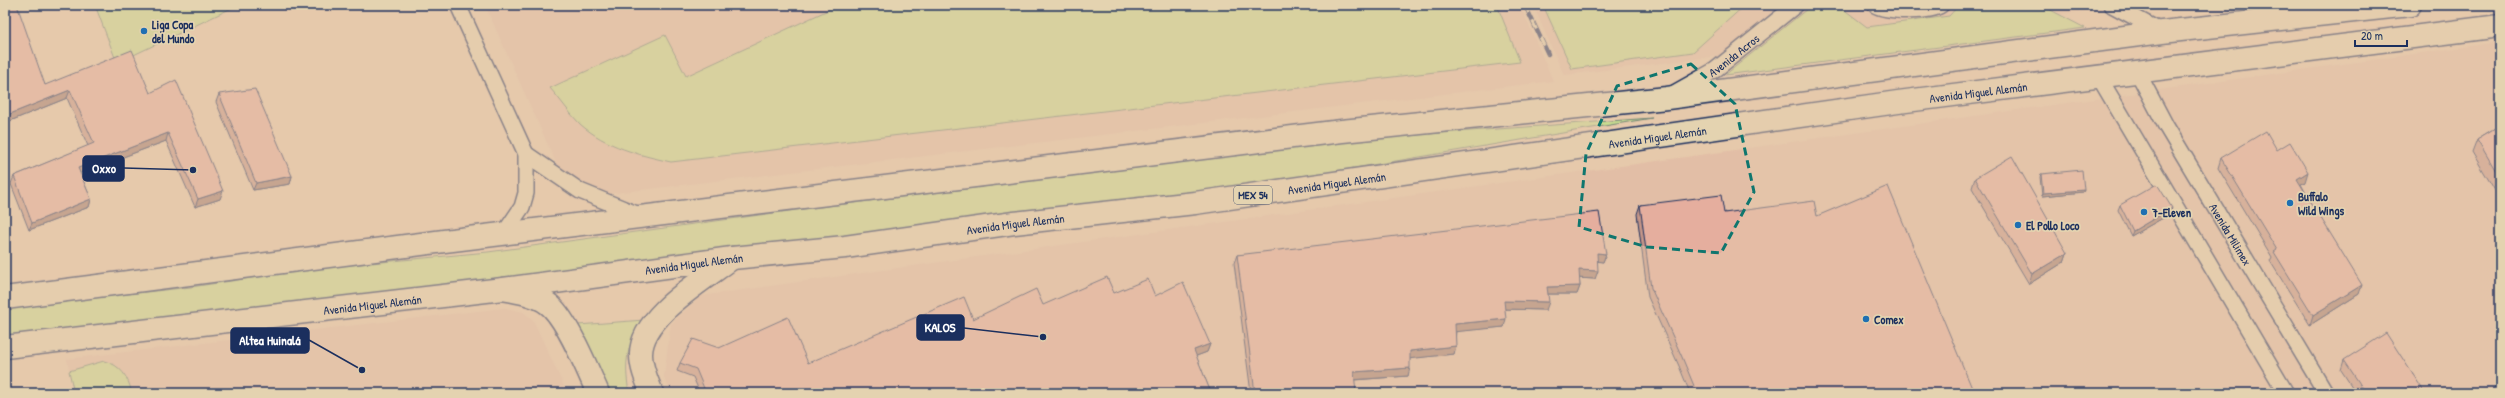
<svg xmlns="http://www.w3.org/2000/svg" width="2505" height="398" font-family="'Patrick Hand',sans-serif">
<style>
.built{fill:#e2bea6}
.green{fill:#c7db90;stroke:#718577}
.lines{fill:none;stroke-linecap:round;stroke-linejoin:round}
.street-casing{stroke:#1b2f5e;stroke-width:18}
.secondary-casing{stroke:#1b2f5e;stroke-width:25}
.highway-casing{stroke:#1b2f5e;stroke-width:25}
.street{stroke:#e4d3b0;stroke-width:15}
.secondary{stroke:#e4d3b0;stroke-width:22}
.highway{stroke:#e4d3b0;stroke-width:22}
.rail-casing{stroke:#1b2f5e;stroke-width:4.5}
.rail{stroke:#e4d3b0;stroke-width:3;stroke-dasharray:9;stroke-linecap:butt}
.wall{fill:#c59688;stroke:#1b2f5e}
.shaded-wall{fill:#a07a6f;stroke:#1b2f5e}
.building{fill:#e5ae9e;stroke:#1b2f5e}
.marked{fill:none;stroke:#0f766e;stroke-width:3;stroke-dasharray:8 5;stroke-linejoin:round}
.poi-dot{fill:#1f6fb2;stroke:#e4d3b0;stroke-width:1.5}
.labels{text-anchor:middle;dominant-baseline:central;stroke-width:3.5;stroke-linejoin:round;paint-order:stroke}
.shield{fill:#e4d3b0;stroke:#576077;stroke-width:1}
.shield-label{font-size:11px;font-weight:bold;fill:#1b2f5e}
.poi-label{font-size:12px;font-weight:bold;fill:#1b2f5e;stroke:#e4d3b0;text-anchor:start}
.street-label{font-size:12px;fill:#1b2f5e;stroke:#e4d3b0}
.leader{fill:none;stroke:#1b2f5e;stroke-width:1.5}
.callout-dot{fill:#1b2f5e;stroke:#e4d3b0;stroke-width:1.5}
.callout{fill:#1b2f5e;stroke:#1b2f5e;stroke-width:1.5}
.callout-label{font-size:13px;text-anchor:middle;font-weight:bold;fill:#fff}
</style>
<rect width="100%" height="100%" fill="#e6c9ab"/>
<filter id="ink" filterUnits="userSpaceOnUse"><feTurbulence type="fractalNoise" baseFrequency=".025" numOctaves="2"/><feDisplacementMap in="SourceGraphic" scale="8" xChannelSelector="R" yChannelSelector="G"/><feConvolveMatrix kernelMatrix="1 2 1 2 8 2 1 2 1" color-interpolation-filters="sRGB"/></filter>
<g filter="url(#ink)">
<g class="built">
<polygon points="485,5 1520,5 1553,81 572,198"/>
<polygon points="1533,5 2133,5 1564,75"/>
<polygon points="2500,42 2500,393 671,393 664,377 671,324 701,296"/>
<polygon points="505,308 523,312 533,320 567,393 74,393 67,359"/>
</g>
<g class="green">
<polygon points="95,5 238,5 117,63"/>
<path d="M 839,5 L 1497,5 L 1520,62 L 671,162 C 639,155 606,147 580,124 C 569,113 560,99 550,88 L 665,35 L 686,76 Z"/>
<polygon points="1543,5 1745,5 1693,52 1572,69"/>
<polygon points="1812,5 1838,5 1867,27 1949,16 1959,5 2041,5 2085,28 1725,75"/>
<polygon points="1652,118 1241,187 5,339 5,308 191,287 318,268 488,252 804,209 1386,137"/>
<path d="M 644,320 C 626,346 624,362 629,393 L 608,393 L 578,325 Z"/>
<path d="M 104,361 C 121,365 128,377 132,393 L 74,393 L 69,371 Z"/>
</g>
<g class="lines">
<defs>
<g id="street">
<polyline points="458,5 526,154 526,193 522,207 503,235"/>
<path d="M 1875,5 C 1887,12 1930,13 1941,5"/>
<polyline points="2112,5 2162,32"/>
<path id="s1" d="M 2138,73 L 2166,126 L 2326,393"/>
<polyline points="2099,77 2286,393"/>
<path id="s2" d="M 1674,93 L 1715,70 L 1796,5"/>
<polyline points="526,154 580,191 639,215"/>
</g>
<g id="secondary">
<path d="M 503,289 C 517,292 535,294 547,303 C 566,316 588,371 598,393"/>
<path d="M 652,393 C 647,381 641,368 641,355 C 640,316 704,280 732,258"/>
</g>
<g id="highway">
<polyline points="5,298 444,241 1342,131 1667,98 2162,32 2410,5"/>
<path id="s3" d="M 5,347 L 503,289 L 732,258 L 845,247 L 1014,223 L 1195,203 L 1898,102 L 2500,26"/>
</g>
</defs>
<use href="#street" class="street-casing"/>
<use href="#secondary" class="secondary-casing"/>
<use href="#highway" class="highway-casing"/>
<use href="#street" class="street"/>
<use href="#secondary" class="secondary"/>
<use href="#highway" class="highway"/>
<defs>
<polyline id="rail" points="1525,5 1548,54"/>
</defs>
<use href="#rail" class="rail-casing"/>
<use href="#rail" class="rail"/>
</g>
<g class="wall">
<polygon points="5,5 45,85 150,93 220,199 195,207 166,141 80,173 91,199 89,207 29,230 11,184 14,176 88,146 67,98 5,123"/>
<polygon points="219,94 292,176 290,184 253,190 216,102"/>
<polygon points="2500,125 2500,199 2472,152 2477,139"/>
<polygon points="2221,158 2305,182 2301,184 2359,294 2310,325 2270,261 2272,257 2218,168"/>
<polygon points="2041,174 2084,190 2083,192 2042,196 2040,177"/>
<polygon points="1975,178 2067,253 2064,262 2029,284 1972,188"/>
<polygon points="1640,205 1724,213 1817,216 1974,393 1690,393 1679,366 1648,297 1637,214"/>
<polygon points="2120,205 2170,214 2131,236 2118,210"/>
<polygon points="1606,254 1603,262 1597,261 1595,279 1579,278 1580,286 1577,294 1548,294 1546,310 1505,309 1504,327 1456,331 1454,354 1410,358 1408,376 1354,380 1356,393 1251,393 1234,263 1237,255"/>
<polygon points="1114,293 1210,344 1207,352 1196,356 1211,393 700,393 693,377 677,371 680,363 719,348 808,363 973,319"/>
<polygon points="2344,360 2425,393 2356,393 2341,370"/>
</g>
<g class="shaded-wall">
<polygon points="70,90 67,98 5,123 5,116"/>
<polygon points="168,133 166,141 75,175 78,168"/>
<polygon points="2308,172 2305,182 2294,188 2297,179"/>
<polygon points="292,176 290,184 253,190 256,183"/>
<polygon points="2084,190 2083,192 2042,196 2043,193"/>
<polygon points="223,191 220,199 195,207 198,199"/>
<polygon points="91,199 89,207 29,230 32,223"/>
<polygon points="2172,208 2170,214 2131,236 2133,231"/>
<polygon points="1597,253 1606,254 1603,262 1594,261"/>
<polygon points="2067,253 2064,262 2029,284 2032,274"/>
<polygon points="1579,270 1598,271 1595,279 1576,278"/>
<polygon points="2362,285 2359,294 2310,325 2313,315"/>
<polygon points="1580,286 1577,294 1544,294 1547,287"/>
<polygon points="1504,301 1549,302 1546,310 1501,309"/>
<polygon points="1506,319 1504,327 1453,332 1455,324"/>
<polygon points="1210,344 1207,352 1191,358 1194,350"/>
<polygon points="1456,346 1454,354 1407,359 1410,351"/>
<polygon points="1410,368 1408,376 1351,380 1354,372"/>
</g>
<g class="building">
<polygon points="5,5 17,5 45,85 132,50 150,93 176,80 223,191 198,199 168,133 78,168 91,199 32,223 14,176 94,143 70,90 5,116"/>
<polygon points="255,89 292,176 256,183 219,94"/>
<polygon points="2500,125 2500,178 2477,139"/>
<polygon points="2266,131 2277,150 2290,142 2308,172 2297,179 2362,285 2313,315 2274,252 2277,250 2221,158"/>
<polygon points="2012,156 2067,253 2032,274 1975,178"/>
<polygon points="2082,170 2084,190 2043,193 2041,174"/>
<polygon points="2157,184 2172,208 2133,231 2120,205"/>
<polygon points="1888,186 1974,393 1697,393 1682,357 1651,288 1640,205 1721,195 1724,213 1814,201 1817,216"/>
<polygon points="1599,212 1606,254 1597,253 1598,271 1579,270 1580,286 1547,287 1549,302 1504,301 1506,319 1455,324 1456,346 1410,351 1410,368 1354,372 1356,393 1255,393 1237,255"/>
<polygon points="1107,277 1114,293 1148,279 1155,296 1183,282 1210,344 1194,350 1211,393 706,393 696,369 680,363 693,339 719,348 788,317 808,363 964,297 973,319 1036,289 1043,305"/>
<polygon points="2386,333 2425,393 2366,393 2344,360"/>
</g>
</g>
<path d="M0 0H2505V398H0ZM 1691,64 L 1735,104 L 1754,192 L 1721,253 L 1647,247 L 1579,227 L 1586,154 L 1617,86 Z" fill="#e6c9ab" fill-opacity=".55" fill-rule="evenodd"/>
<path class="marked" d="M 1691,64 L 1735,104 L 1754,192 L 1721,253 L 1647,247 L 1579,227 L 1586,154 L 1617,86 Z"/>
<g class="poi-dot">
<circle cx="144" cy="31" r="4"/>
<circle cx="2290" cy="203" r="4"/>
<circle cx="2144" cy="212" r="4"/>
<circle cx="2018" cy="225" r="4"/>
<circle cx="1866" cy="319" r="4"/>
</g>
<g class="labels">
<rect class="shield" x="1234" y="186" width="38" height="18" rx="3"/>
<g class="shield-label">
<text x="1253" y="195">MEX 54</text>
</g>
<g class="poi-label">
<text x="152" y="24">Liga Copa<tspan x="152" dy="14">del Mundo</tspan></text>
<text x="2298" y="196">Buffalo<tspan x="2298" dy="14">Wild Wings</tspan></text>
<text x="2152" y="212">7-Eleven</text>
<text x="2026" y="225">El Pollo Loco</text>
<text x="1874" y="319">Comex</text>
</g>
<g class="street-label">
<text stroke="none"><textPath href="#s2" startOffset="71">Avenida Acros</textPath></text>
<text stroke="none"><textPath href="#s3" startOffset="1990">Avenida Miguel Alemán</textPath></text>
<text stroke="none"><textPath href="#s3" startOffset="1666">Avenida Miguel Alemán</textPath></text>
<text stroke="none"><textPath href="#s3" startOffset="1342">Avenida Miguel Alemán</textPath></text>
<text stroke="none"><textPath href="#s3" startOffset="1018">Avenida Miguel Alemán</textPath></text>
<text stroke="none"><textPath href="#s1" startOffset="186">Avenida Milimex</textPath></text>
<text stroke="none"><textPath href="#s3" startOffset="694">Avenida Miguel Alemán</textPath></text>
<text stroke="none"><textPath href="#s3" startOffset="370">Avenida Miguel Alemán</textPath></text>
</g>
</g>
<path class="leader" d="M193 170L124 168M1043 337L964 328M362 370L309 340"/>
<g class="callout-dot">
<circle cx="193" cy="170" r="4"/>
<circle cx="1043" cy="337" r="4"/>
<circle cx="362" cy="370" r="4"/>
</g>
<g class="callout">
<rect x="83" y="156" width="41" height="25" rx="4"/>
<rect x="917" y="315" width="47" height="25" rx="4"/>
<rect x="231" y="328" width="78" height="25" rx="4"/>
</g>
<g class="callout-label">
<text x="104" y="173">Oxxo</text>
<text x="940" y="332">KALOS</text>
<text x="270" y="345">Altea Huinalá</text>
</g>
<rect width="2505" height="398" fill="none" stroke="#e4d3b0" stroke-width="20"/>
<rect x="10" y="10" width="2485" height="378" fill="none" stroke="#1b2f5e" stroke-width="1.5" filter="url(#ink)"/>
<path d="M2355 40v6h52v-6" fill="none" stroke="#1b2f5e" stroke-width="2"/>
<text x="2361" y="40" font-size="12" fill="#1b2f5e" stroke="#e4d3b0" stroke-width="3" paint-order="stroke">20 m</text>
</svg>
